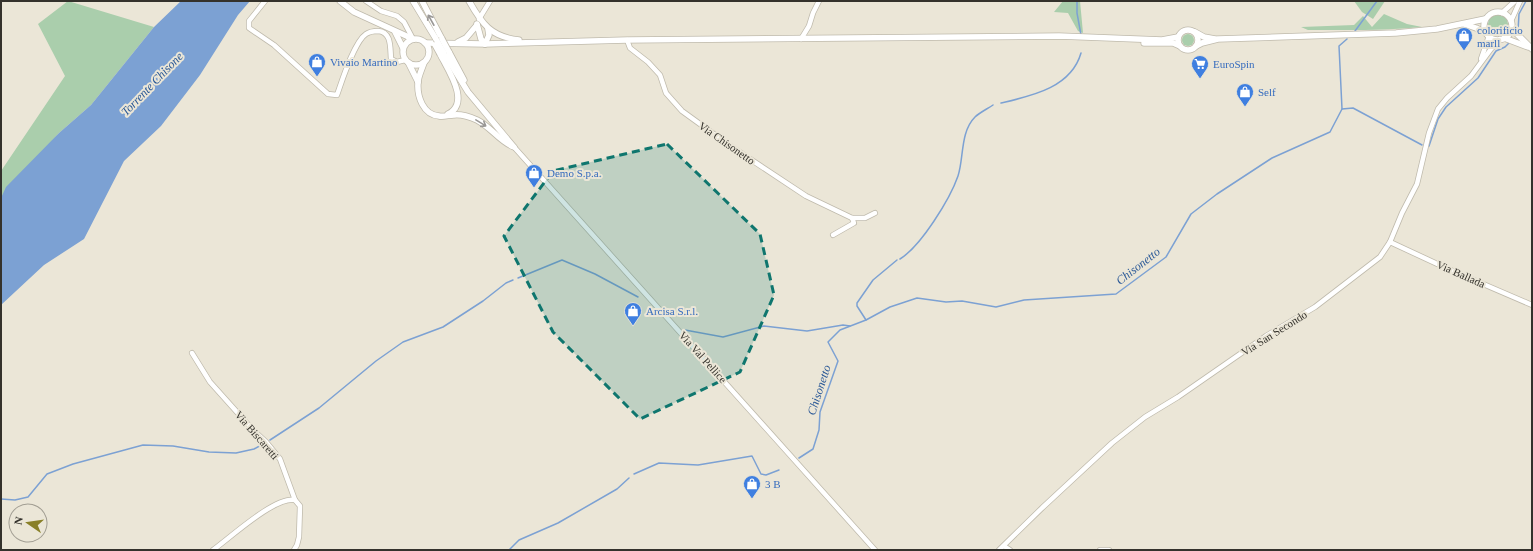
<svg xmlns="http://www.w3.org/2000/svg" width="1533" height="551" font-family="Georgia,serif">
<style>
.green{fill:#aaceac}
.water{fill:#7ca1d3}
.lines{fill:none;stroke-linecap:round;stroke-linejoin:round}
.stream{stroke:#7ca1d3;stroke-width:1.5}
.minor-casing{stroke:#bfbaac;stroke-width:6}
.major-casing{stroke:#bfbaac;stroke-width:7}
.minor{stroke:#fff;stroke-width:4.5}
.major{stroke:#fff;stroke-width:5.5}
.major-bridge-casing{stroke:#bfbaac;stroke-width:7;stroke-linecap:butt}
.major-bridge{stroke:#fff;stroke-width:5.5}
.oneway{stroke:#9a9896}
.marked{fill:#0f766e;fill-opacity:0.2;stroke:#0f766e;stroke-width:3;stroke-dasharray:8 5;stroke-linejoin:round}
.labels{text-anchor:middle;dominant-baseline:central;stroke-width:4;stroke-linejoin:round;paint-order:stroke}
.shop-label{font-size:11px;fill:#366cbe;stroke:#ebe6d7;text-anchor:start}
.street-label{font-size:11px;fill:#34322c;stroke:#ebe6d7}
.water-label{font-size:12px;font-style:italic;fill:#285796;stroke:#ebe6d7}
</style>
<rect width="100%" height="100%" fill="#ebe6d7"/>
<g class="green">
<polygon points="68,1 154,27 91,105 59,133 1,198 1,171 65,76 38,24"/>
<polygon points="1063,1 1080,1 1083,33 1078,31 1068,13 1054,12"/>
<polygon points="1354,1 1385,1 1373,19 1362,12"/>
<circle cx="1498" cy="24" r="10"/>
<path d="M 1384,14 L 1407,24 L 1422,27 C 1384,31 1346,30 1308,30 L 1301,27 L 1354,25 L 1363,16 L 1372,27 Z"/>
<circle cx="1188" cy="40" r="6"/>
</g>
<polygon class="water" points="181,1 250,1 238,15 200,75 161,126 124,161 84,239 44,265 1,305 1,198 6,187 59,133 91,105 154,27"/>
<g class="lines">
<g class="stream">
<polyline points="1077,1 1077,13 1081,35"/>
<polyline points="1355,31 1377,1"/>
<polyline points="1518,31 1519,14 1526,1"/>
<path d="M 1001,103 C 1031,96 1071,88 1081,53"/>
<polyline points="1342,109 1353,108 1422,145"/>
<polyline points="1429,146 1438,119 1446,107 1478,78 1496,51 1505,47 1509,43"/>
<path d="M 900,259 C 921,246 950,199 958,176 C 964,158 960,132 975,117 C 979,113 987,109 993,105"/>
<polyline points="518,278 562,260 595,274 638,297"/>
<polyline points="866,320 857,306 857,303 873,280 897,260"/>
<polyline points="685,330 723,337 764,326 807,331 843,325 850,326"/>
<polyline points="270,440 319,408 376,361 403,342 443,327 483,301 506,283 513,280"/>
<polyline points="799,458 813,449 819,430 820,412 838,361 828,342 840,330 866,320 890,307 917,298 946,302 962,301 996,307 1024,300 1116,294 1166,257 1191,214 1217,194 1272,158 1330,132 1342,109 1339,46 1347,39"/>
<polyline points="634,474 659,463 698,465 752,456 761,474 766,475 779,470"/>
<polyline points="1,499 15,500 28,497 47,474 73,464 143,445 173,446 209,452 236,453 254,449 263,444"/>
<polyline points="509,550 519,540 558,523 617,489 629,478"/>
</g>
<defs>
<g id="minor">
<path d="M 265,1 L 249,21 L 249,28 L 274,45 L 328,94 L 337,95 C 342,81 354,42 366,34 C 369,32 374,31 378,31 C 392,32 390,48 391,59 L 397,62 L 405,60"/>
<polyline points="366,1 381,11 397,16 404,22 413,39"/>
<polyline points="1502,13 1515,1"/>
<polyline points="479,19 490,1"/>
<polyline points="1511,21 1520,1"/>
<polyline points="801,39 809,26 813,13 819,1"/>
<polyline points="627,40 630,48 648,62 660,75 666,93 682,111 729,145 806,196 852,218 865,218 875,213"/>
<polyline points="1481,59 1489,36"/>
<polyline points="514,147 875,550"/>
<polyline points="833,235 854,223 852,218"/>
<polyline points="1390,242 1446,268 1532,305"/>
<polyline points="192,353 210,382 253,430 266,442 280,459 295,500 300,506 299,537 297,545 294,550"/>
<polyline points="1004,546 1010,550"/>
<path d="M 213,550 C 230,538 275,496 295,500"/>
<polyline points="999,550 1042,508 1112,443 1145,417 1178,397 1266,336 1315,307 1380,257 1390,242 1402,213 1417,184 1429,133 1438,109 1447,98 1471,76 1491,49 1500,39"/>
<polyline points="1100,550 1109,550"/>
</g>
<g id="major">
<polyline points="340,1 354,12 413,39"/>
<polyline points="413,1 436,39"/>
<polyline points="422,1 442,39"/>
<path d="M 469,1 C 482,24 491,37 519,40"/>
<circle cx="1498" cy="26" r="14"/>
<polyline points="477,24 481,39 485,44"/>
<polyline points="1464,24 1476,28 1486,33"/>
<polyline points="1511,28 1532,49"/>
<circle cx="1188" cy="40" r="10"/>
<polyline points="395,32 403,48"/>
<polyline points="1195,32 1204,37 1215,39"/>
<polyline points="1504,38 1528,47"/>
<circle cx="416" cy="52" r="13"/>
<polyline points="458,42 466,38 477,25"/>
<polyline points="425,43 485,44 627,40 1059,36 1162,40 1178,37"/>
<polyline points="1144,43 1173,43 1180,46"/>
<polyline points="485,44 489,35 488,29"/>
<polyline points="1196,46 1202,43 1218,39 1396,33 1437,29 1485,19"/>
<polyline points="449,52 464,80"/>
<polyline points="444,53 468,92 513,146"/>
<path d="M 440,54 C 448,70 471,103 448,114"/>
<path d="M 424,63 C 422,69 418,77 418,83 C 417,96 423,115 439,116 C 444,117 449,115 454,115 C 462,114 470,117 477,120 C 491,127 500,142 514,147"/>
<polyline points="409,64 418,82"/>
</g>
</defs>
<use href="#minor" class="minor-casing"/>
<use href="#major" class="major-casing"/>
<use href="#minor" class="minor"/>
<use href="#major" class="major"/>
<defs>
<g id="major-bridge">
<polyline points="436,39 444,53"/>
<polyline points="442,39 449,52"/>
<polyline points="435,45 440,54"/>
</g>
</defs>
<use href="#major-bridge" class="major-bridge-casing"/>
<use href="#major-bridge" class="major-bridge"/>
</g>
<defs><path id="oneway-shaft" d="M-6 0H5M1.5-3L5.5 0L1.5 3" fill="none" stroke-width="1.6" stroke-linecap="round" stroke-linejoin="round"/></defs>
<g class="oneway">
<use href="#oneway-shaft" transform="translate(431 20) rotate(-119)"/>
<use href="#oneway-shaft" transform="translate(481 123) rotate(31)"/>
</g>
<path class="marked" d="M 667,144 L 760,234 L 774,295 L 740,372 L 640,419 L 553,332 L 504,236 L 553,171 Z"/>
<defs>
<symbol id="shop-pin" viewBox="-11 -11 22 30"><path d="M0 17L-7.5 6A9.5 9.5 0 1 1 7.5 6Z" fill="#3f7fe0" stroke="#ebe6d7"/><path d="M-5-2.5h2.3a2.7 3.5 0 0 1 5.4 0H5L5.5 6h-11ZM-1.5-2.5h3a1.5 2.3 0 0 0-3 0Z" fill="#fff"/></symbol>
<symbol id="supermarket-pin" viewBox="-11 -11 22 30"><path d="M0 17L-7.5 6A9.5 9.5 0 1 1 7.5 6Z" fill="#3f7fe0" stroke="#ebe6d7"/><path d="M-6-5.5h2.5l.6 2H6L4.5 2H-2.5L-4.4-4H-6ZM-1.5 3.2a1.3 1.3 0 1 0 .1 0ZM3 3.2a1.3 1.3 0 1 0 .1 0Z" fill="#fff"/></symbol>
</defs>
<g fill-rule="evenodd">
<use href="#shop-pin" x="1454" y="26" width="20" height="27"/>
<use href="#shop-pin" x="307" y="52" width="20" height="27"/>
<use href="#supermarket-pin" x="1190" y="54" width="20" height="27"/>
<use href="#shop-pin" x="1235" y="82" width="20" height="27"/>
<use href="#shop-pin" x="524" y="163" width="20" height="27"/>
<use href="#shop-pin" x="623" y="301" width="20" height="27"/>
<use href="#shop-pin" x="742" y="474" width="20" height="27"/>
</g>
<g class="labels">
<g class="shop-label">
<text x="1477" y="30">colorificio<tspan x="1477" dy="13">marll</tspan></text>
<text x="330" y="62">Vivaio Martino</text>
<text x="1213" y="64">EuroSpin</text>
<text x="1258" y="92">Self</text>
<text x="547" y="173">Demo S.p.a.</text>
<text x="646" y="311">Arcisa S.r.l.</text>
<text x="765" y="484">3 B</text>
</g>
<g class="street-label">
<text transform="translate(727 143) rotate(35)">Via Chisonetto</text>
<text transform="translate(1461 274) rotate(24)">Via Ballada</text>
<text transform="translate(1274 333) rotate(-32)">Via San Secondo</text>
<text transform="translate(703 357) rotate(48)">Via Val Pellice</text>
<text transform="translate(257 435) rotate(49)">Via Biscaretti</text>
</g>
<g class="water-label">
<text transform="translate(152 84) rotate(-46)">Torrente Chisone</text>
<text transform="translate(1138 266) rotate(-38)">Chisonetto</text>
<text transform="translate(819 390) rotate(-72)">Chisonetto</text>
</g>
</g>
<rect width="1533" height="551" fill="none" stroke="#34322c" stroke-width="4"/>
<g transform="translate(28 523) rotate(283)"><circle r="19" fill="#ebe6d7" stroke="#a29e93"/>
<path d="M0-3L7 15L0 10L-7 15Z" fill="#898028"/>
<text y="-6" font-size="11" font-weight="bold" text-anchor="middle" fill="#34322c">N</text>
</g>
</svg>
